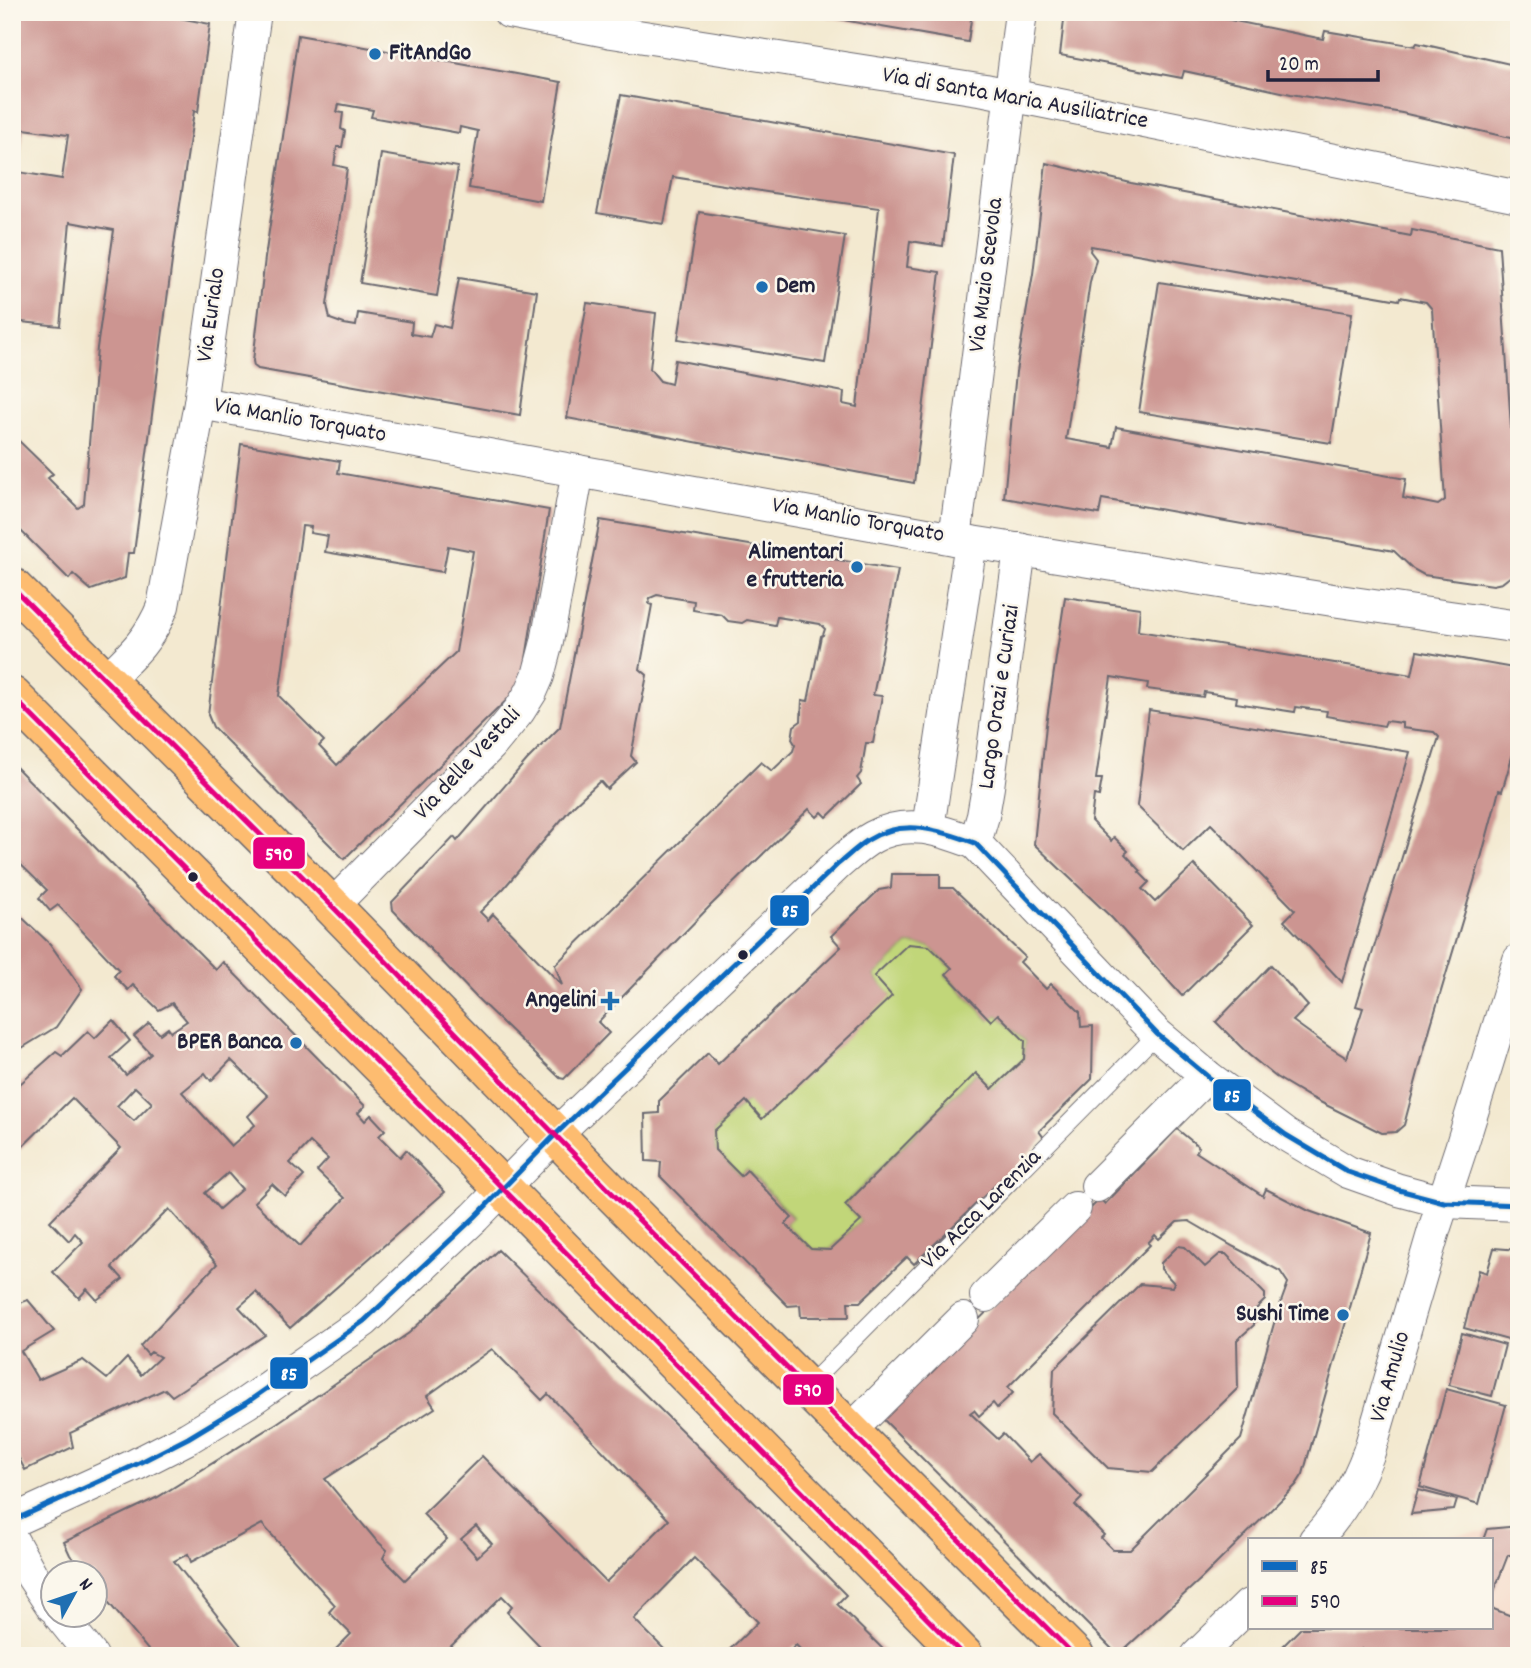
<svg xmlns="http://www.w3.org/2000/svg" width="1531" height="1668" font-family="Dekko,sans-serif">
<style>
.built{fill:#f4d3c1}
.green{fill:#c1d679;stroke:#727c5a;stroke-width:2}
.building{fill:#cc9591;fill-rule:evenodd}
.lines{fill:none;stroke-linecap:round;stroke-linejoin:round}
.lane-casing{stroke:#6b686f;stroke-width:18}
.street-casing{stroke:#6b686f;stroke-width:34}
.primary-casing{stroke:#6b686f;stroke-width:41}
.lane{stroke:#fff;stroke-width:16}
.street{stroke:#fff;stroke-width:32}
.primary{stroke:#fdbc70;stroke-width:38}
.bus-1-casing{stroke:#fbf7ec;stroke-width:10}
.bus-2-casing{stroke:#fbf7ec;stroke-width:10}
.bus-1{stroke:#0c69bf;stroke-width:5}
.bus-2{stroke:#e5007d;stroke-width:5}
.poi-dot{fill:#1f6fb2;stroke:#fbf7ec;stroke-width:2.5}
.bus-dot{fill:#22223b;stroke:#fbf7ec;stroke-width:2.5}
.labels{text-anchor:middle;dominant-baseline:central;stroke-width:5;stroke-linejoin:round;paint-order:stroke}
.poi-label{font-size:24px;font-weight:bold;fill:#22223b;stroke:#fbf7ec;text-anchor:end}
.street-label{font-size:24px;fill:#22223b;stroke:#fbf7ec}
.line-badge{stroke:#fbf7ec;stroke-width:2.5}
.badge-label{font-size:19px;text-anchor:middle;font-weight:bold;fill:#fff}
</style>
<rect width="100%" height="100%" fill="#fbf7ec"/>
<filter id="ink" filterUnits="userSpaceOnUse"><feTurbulence type="fractalNoise" baseFrequency=".0143" numOctaves="2"/><feDisplacementMap in="SourceGraphic" scale="14" xChannelSelector="R" yChannelSelector="G"/><feConvolveMatrix kernelMatrix="1 2 1 2 8 2 1 2 1" color-interpolation-filters="sRGB"/></filter>
<filter id="wash" filterUnits="userSpaceOnUse"><feTurbulence type="fractalNoise" baseFrequency=".00686" numOctaves="4" result="noise"/><feDisplacementMap in="SourceGraphic" scale="28" xChannelSelector="R" yChannelSelector="G"/><feGaussianBlur stdDeviation="1.57" result="paint"/><feColorMatrix in="noise" values="0 0 0 0 0 0 0 0 0 0 0 0 0 0 0 0 0 1.4 0 .05"/><feComposite in="paint" operator="in"/></filter>
<g filter="url(#wash)">
<rect width="100%" height="100%" fill="#f3e9d0"/>
<polygon class="built" points="1519,1528 1519,1656 1274,1656 1302,1628 1491,1628 1491,1540 1392,1540"/>
<polygon class="green" points="908,944 929,946 952,968 946,975 990,1020 998,1014 1025,1041 1024,1059 992,1089 976,1073 845,1204 861,1221 830,1250 811,1249 785,1224 792,1217 747,1170 741,1176 715,1150 714,1131 746,1101 891,996 874,976"/>
<g id="blocks">
<g class="building">
<path d="M 12,12 L 149,12 L 210,24 L 198,112 L 194,111 L 175,238 L 134,553 L 128,553 L 125,578 L 91,590 L 73,574 L 69,579 L 12,522 L 12,434 L 53,474 L 48,478 L 78,508 L 84,504 L 97,348 L 114,230 L 70,222 L 60,326 L 12,321 ZM 24,129 L 68,135 L 62,179 L 18,172 Z"/>
<polygon points="812,12 972,12 968,42 870,25 812,14"/>
<polygon points="1065,12 1191,12 1323,39 1325,31 1415,46 1417,43 1519,66 1519,140 1402,113 1291,94 1184,71 1182,78 1060,55"/>
<polygon points="298,35 561,82 541,201 469,188 478,131 460,127 459,133 371,117 373,110 339,104 337,112 343,113 341,129 345,131 342,147 337,147 334,165 347,168 327,305 330,319 344,324 356,326 358,313 412,322 411,334 430,337 434,324 450,328 459,278 537,291 520,415 258,369 254,366 253,361 265,258"/>
<polygon points="621,95 954,155 943,246 910,241 907,267 940,272 914,483 567,418 587,303 656,313 650,369 660,381 671,384 675,360 844,392 843,404 857,407 879,208 773,193 673,177 664,224 597,213"/>
<polygon points="381,154 458,167 437,296 360,283"/>
<path d="M 1046,163 L 1131,183 L 1411,236 L 1412,230 L 1499,247 L 1519,547 L 1517,568 L 1511,576 L 1502,583 L 1493,585 L 1424,575 L 1413,569 L 1394,551 L 1102,499 L 1099,514 L 1004,498 L 1016,372 L 1033,274 ZM 1091,246 L 1399,300 L 1400,297 L 1426,302 L 1432,309 L 1445,500 L 1438,505 L 1403,498 L 1406,479 L 1116,427 L 1112,447 L 1066,439 L 1090,282 L 1096,259 L 1090,251 Z"/>
<polygon points="699,212 845,236 825,363 678,339"/>
<polygon points="1159,282 1352,313 1331,443 1139,412"/>
<path d="M 241,444 L 340,461 L 338,473 L 549,510 L 522,685 L 344,859 L 213,727 L 208,715 ZM 302,526 L 311,527 L 310,533 L 328,536 L 325,552 L 443,572 L 448,546 L 473,551 L 456,652 L 337,765 L 319,746 L 324,741 L 279,696 Z"/>
<path d="M 600,520 L 898,570 L 874,691 L 873,695 L 882,696 L 873,743 L 866,743 L 861,773 L 857,778 L 861,784 L 827,817 L 822,812 L 817,817 L 809,809 L 710,906 L 598,1022 L 609,1033 L 564,1079 L 560,1078 L 476,997 L 393,910 L 392,902 L 454,837 L 457,841 L 527,760 L 560,727 ZM 657,595 L 694,601 L 693,610 L 722,615 L 728,621 L 742,623 L 747,620 L 775,625 L 777,617 L 820,624 L 825,629 L 823,635 L 821,636 L 808,701 L 802,700 L 801,721 L 794,726 L 792,739 L 795,744 L 793,751 L 772,771 L 761,762 L 555,965 L 562,985 L 493,914 L 488,920 L 480,912 L 504,888 L 573,806 L 600,781 L 607,789 L 636,762 L 631,756 L 647,675 L 640,669 L 652,605 L 649,604 L 650,598 Z"/>
<polygon points="1065,597 1140,608 1138,631 1347,665 1412,675 1417,651 1519,669 1519,733 1502,791 1499,790 1496,802 1481,858 1430,1028 1404,1125 1396,1132 1382,1133 1308,1096 1276,1077 1249,1055 1216,1022 1271,965 1308,1006 1293,1021 1329,1047 1347,1058 1363,1008 1356,1006 1439,737 1434,732 1402,728 1402,723 1386,721 1384,726 1326,716 1327,711 1296,707 1295,712 1236,703 1237,697 1204,692 1203,697 1147,689 1148,683 1111,677 1096,779 1102,779 1099,796 1094,795 1091,821 1111,841 1114,837 1128,851 1125,854 1141,871 1139,872 1149,882 1142,889 1155,902 1194,865 1253,925 1182,996 1112,918 1034,844 1046,725"/>
<polygon points="1149,710 1410,752 1342,982 1284,921 1295,910 1211,824 1183,851 1137,806"/>
<path d="M 12,763 L 216,970 L 223,962 L 365,1106 L 358,1113 L 365,1121 L 371,1115 L 385,1130 L 379,1136 L 400,1157 L 406,1150 L 445,1192 L 290,1328 L 256,1292 L 239,1307 L 265,1335 L 172,1396 L 165,1389 L 70,1433 L 73,1447 L 25,1470 L 12,1445 L 12,1294 L 17,1304 L 28,1300 L 54,1331 L 21,1351 L 38,1380 L 83,1360 L 107,1379 L 127,1358 L 141,1375 L 160,1357 L 151,1352 L 148,1355 L 140,1346 L 217,1264 L 169,1209 L 112,1267 L 123,1279 L 97,1300 L 87,1289 L 79,1298 L 53,1272 L 83,1242 L 75,1233 L 69,1241 L 50,1221 L 121,1148 L 72,1098 L 12,1157 L 12,1101 L 14,1099 L 12,1091 L 56,1052 L 62,1056 L 88,1031 L 95,1038 L 113,1020 L 130,1041 L 111,1058 L 126,1075 L 151,1054 L 134,1036 L 149,1023 L 160,1034 L 168,1028 L 171,1032 L 187,1021 L 172,1003 L 159,1010 L 133,985 L 128,990 L 114,976 L 119,970 L 58,905 L 50,911 L 39,898 L 47,890 L 12,856 ZM 231,1060 L 268,1096 L 248,1116 L 255,1125 L 231,1146 L 182,1092 L 205,1073 L 211,1081 ZM 135,1087 L 152,1103 L 134,1121 L 117,1106 ZM 310,1142 L 328,1159 L 317,1171 L 345,1198 L 300,1246 L 254,1202 L 272,1184 L 285,1196 L 304,1176 L 290,1163 ZM 228,1173 L 242,1189 L 219,1209 L 205,1193 Z"/>
<path d="M 892,874 L 940,874 L 940,888 L 953,888 L 1025,957 L 1020,962 L 1046,989 L 1051,984 L 1080,1012 L 1081,1027 L 1093,1026 L 1092,1079 L 1039,1131 L 1044,1138 L 914,1264 L 907,1257 L 860,1302 L 848,1302 L 849,1317 L 801,1317 L 800,1305 L 788,1306 L 660,1176 L 661,1162 L 646,1161 L 645,1114 L 659,1113 L 659,1101 L 708,1053 L 718,1064 L 841,947 L 831,936 L 879,890 L 891,888 ZM 908,944 L 929,946 L 952,968 L 946,974 L 991,1021 L 998,1014 L 1025,1041 L 1024,1059 L 992,1089 L 976,1073 L 845,1205 L 861,1221 L 830,1250 L 811,1249 L 785,1224 L 792,1218 L 747,1170 L 741,1176 L 715,1150 L 714,1131 L 746,1101 L 762,1119 L 892,996 L 874,976 Z"/>
<polygon points="12,908 50,944 82,989 56,1027 12,1054"/>
<path d="M 1177,1129 L 1199,1147 L 1196,1152 L 1263,1196 L 1266,1189 L 1309,1211 L 1371,1233 L 1303,1474 L 1296,1485 L 1202,1578 L 1118,1655 L 881,1417 L 1100,1199 L 1105,1204 ZM 1189,1221 L 1234,1247 L 1280,1271 L 1288,1283 L 1277,1313 L 1241,1439 L 1130,1550 L 1113,1550 L 1101,1538 L 1104,1535 L 1075,1505 L 1082,1498 L 1039,1454 L 1030,1462 L 1003,1434 L 998,1439 L 970,1413 L 974,1410 L 979,1416 L 993,1403 L 997,1408 L 1013,1393 L 1008,1387 L 1150,1245 L 1148,1243 L 1155,1235 L 1159,1239 L 1177,1222 Z"/>
<polygon points="1178,1246 1185,1247 1205,1267 1220,1254 1226,1254 1265,1294 1265,1300 1251,1314 1254,1319 1254,1325 1237,1340 1238,1388 1152,1472 1108,1468 1052,1413 1054,1369 1140,1284 1172,1287 1174,1283 1161,1269 1161,1263"/>
<polygon points="1494,1248 1519,1250 1519,1343 1464,1328 1479,1270 1487,1273"/>
<path d="M 498,1250 L 721,1469 L 846,1595 L 837,1604 L 890,1656 L 807,1656 L 796,1645 L 785,1656 L 723,1656 L 758,1622 L 694,1558 L 634,1619 L 671,1656 L 540,1656 L 535,1651 L 540,1646 L 507,1612 L 512,1606 L 502,1596 L 441,1656 L 329,1656 L 351,1634 L 329,1612 L 335,1605 L 262,1524 L 191,1562 L 188,1554 L 174,1561 L 249,1656 L 153,1656 L 94,1585 L 94,1574 L 85,1574 L 70,1555 L 64,1542 L 158,1497 L 277,1423 L 409,1333 ZM 492,1349 L 542,1400 L 548,1394 L 669,1520 L 606,1582 L 482,1456 L 423,1514 L 447,1539 L 405,1580 L 383,1558 L 387,1550 L 375,1539 L 325,1479 L 435,1408 L 427,1396 ZM 476,1526 L 492,1544 L 477,1557 L 461,1539 Z"/>
<polygon points="1462,1333 1505,1345 1492,1396 1449,1385"/>
<polygon points="1446,1389 1506,1405 1479,1504 1420,1487"/>
<polygon points="1418,1490 1457,1500 1454,1510 1411,1514"/>
<polygon points="1519,1526 1519,1555 1508,1555 1491,1599 1491,1540 1483,1540 1487,1529"/>
<polygon points="1491,1608 1519,1619 1519,1656 1369,1656 1362,1649 1355,1656 1273,1656 1301,1628 1491,1628"/>
</g>
</g>
</g>
<g filter="url(#ink)">
<use href="#blocks" fill-opacity="0" stroke="#6b686f" stroke-width="2"/>
<g class="lines">
<defs>
<polyline id="lane" points="807,1387 1157,1034"/>
<g id="street">
<polyline points="509,12 612,32 985,90 1519,197"/>
<polyline points="200,403 971,542 1339,601 1519,627"/>
<polyline points="955,539 1021,12"/>
<path d="M 106,680 C 131,656 150,639 163,606 L 200,403 L 255,12"/>
<polyline points="928,828 971,542"/>
<polyline points="975,843 983,816 988,787 1020,549"/>
<polyline points="332,906 491,745 519,711 531,692 538,676 547,642 578,471"/>
<polyline points="1097,1186 1207,1076"/>
<polyline points="986,1296 1075,1208"/>
<polyline points="850,1431 963,1319"/>
<path d="M 12,1521 L 135,1465 L 188,1438 L 246,1403 L 364,1321 L 475,1217 L 556,1134 L 838,864 C 849,855 860,844 873,837 C 907,818 941,830 975,843 L 1157,1034 L 1207,1076 L 1286,1135 L 1348,1172 L 1399,1190 L 1444,1202 L 1519,1205"/>
<polyline points="12,1540 32,1576 52,1606"/>
<path d="M 1315,1540 C 1339,1515 1357,1485 1369,1452 L 1435,1227 L 1461,1148 L 1519,960"/>
<polyline points="60,1616 92,1656"/>
<polyline points="1197,1656 1249,1605"/>
</g>
<g id="primary">
<polyline points="12,587 332,906 609,1190 1075,1656"/>
<polyline points="12,696 459,1144 964,1656"/>
</g>
</defs>
<use href="#lane" class="lane-casing"/>
<use href="#street" class="street-casing"/>
<use href="#primary" class="primary-casing"/>
<use href="#lane" class="lane"/>
<use href="#street" class="street"/>
<use href="#primary" class="primary"/>
<defs>
<path id="bus-1" d="M 12,1521 L 135,1465 L 188,1438 L 246,1403 L 364,1321 L 475,1217 L 556,1134 L 838,864 C 848,856 857,847 868,840 C 903,818 940,830 975,843 L 1157,1034 L 1207,1076 L 1286,1135 L 1348,1172 L 1399,1190 L 1444,1202 L 1519,1205"/>
<g id="bus-2">
<polyline points="12,587 332,906 609,1190 1075,1656"/>
<polyline points="12,696 459,1144 964,1656"/>
</g>
</defs>
<use href="#bus-1" class="bus-1-casing"/>
<use href="#bus-2" class="bus-2-casing"/>
<use href="#bus-1" class="bus-1"/>
<use href="#bus-2" class="bus-2"/>
</g>
</g>
<g class="poi-dot">
<circle cx="375" cy="54" r="7"/>
<circle cx="762" cy="287" r="7"/>
<circle cx="857" cy="567" r="7"/>
<path d="M606.5 990.5h7v7h7v7h-7v7h-7v-7h-7v-7h7z"/>
<circle cx="296" cy="1043" r="7"/>
<circle cx="1343" cy="1315" r="7"/>
</g>
<g class="bus-dot">
<circle cx="193" cy="877" r="6"/>
<circle cx="743" cy="955" r="6"/>
</g>
<g class="labels">
<g class="poi-label">
<text x="389" y="54" text-anchor="start">FitAndGo</text>
<text x="776" y="287" text-anchor="start">Dem</text>
<text x="843" y="553">Alimentari<tspan x="843" dy="28">e frutteria</tspan></text>
<text x="596" y="1001">Angelini</text>
<text x="282" y="1043">BPER Banca</text>
<text x="1329" y="1315">Sushi Time</text>
</g>
<g class="street-label">
<text transform="translate(1015 99) rotate(10)">Via di Santa Maria Ausiliatrice</text>
<text transform="translate(987 275) rotate(-83)">Via Muzio Scevola</text>
<text transform="translate(212 315) rotate(-82)">Via Eurialo</text>
<text transform="translate(300 421) rotate(10)">Via Manlio Torquato</text>
<text transform="translate(858 521) rotate(10)">Via Manlio Torquato</text>
<text transform="translate(1000 697) rotate(-82)">Largo Orazi e Curiazi</text>
<text transform="translate(468 764) rotate(-47)">Via delle Vestali</text>
<text transform="translate(982 1210) rotate(-45)">Via Acca Larenzia</text>
<text transform="translate(1391 1377) rotate(-74)">Via Amulio</text>
</g>
</g>
<g class="line-badge">
<rect x="252" y="836" width="54" height="34" rx="7" fill="#e5007d"/>
<rect x="769" y="894" width="41" height="33" rx="7" fill="#0c69bf"/>
<rect x="1212" y="1078" width="40" height="34" rx="7" fill="#0c69bf"/>
<rect x="269" y="1356" width="40" height="34" rx="7" fill="#0c69bf"/>
<rect x="782" y="1373" width="53" height="33" rx="7" fill="#e5007d"/>
</g>
<g class="badge-label">
<text x="279" y="860">590</text>
<text x="790" y="917">85</text>
<text x="1232" y="1102">85</text>
<text x="289" y="1380">85</text>
<text x="808" y="1396">590</text>
</g>
<rect width="1531" height="1668" fill="none" stroke="#fbf7ec" stroke-width="42"/>
<rect x="1248" y="1538" width="245" height="91" fill="#fbf7ec" stroke="#a4a2a5" stroke-width="2"/>
<rect x="1262" y="1561" width="35" height="10" fill="#0c69bf" stroke="#a4a2a5" stroke-width="2"/>
<text x="1310" y="1574" font-size="21" fill="#22223b">85</text>
<rect x="1262" y="1596" width="35" height="10" fill="#e5007d" stroke="#a4a2a5" stroke-width="2"/>
<text x="1310" y="1608" font-size="21" fill="#22223b">590</text>
<g transform="translate(74 1594) rotate(50)"><circle r="33" fill="#fbf7ec" stroke="#a4a2a5" stroke-width="2"/>
<path d="M0-5L12 26L0 18L-12 26Z" fill="#1f6fb2"/>
<text y="-10" font-size="19" font-weight="bold" text-anchor="middle" fill="#22223b">N</text>
</g>
<path d="M1268 70v10h110v-10" fill="none" stroke="#22223b" stroke-width="3.5"/>
<text x="1279" y="70" font-size="21" fill="#22223b" stroke="#fbf7ec" stroke-width="5" paint-order="stroke">20 m</text>
</svg>
